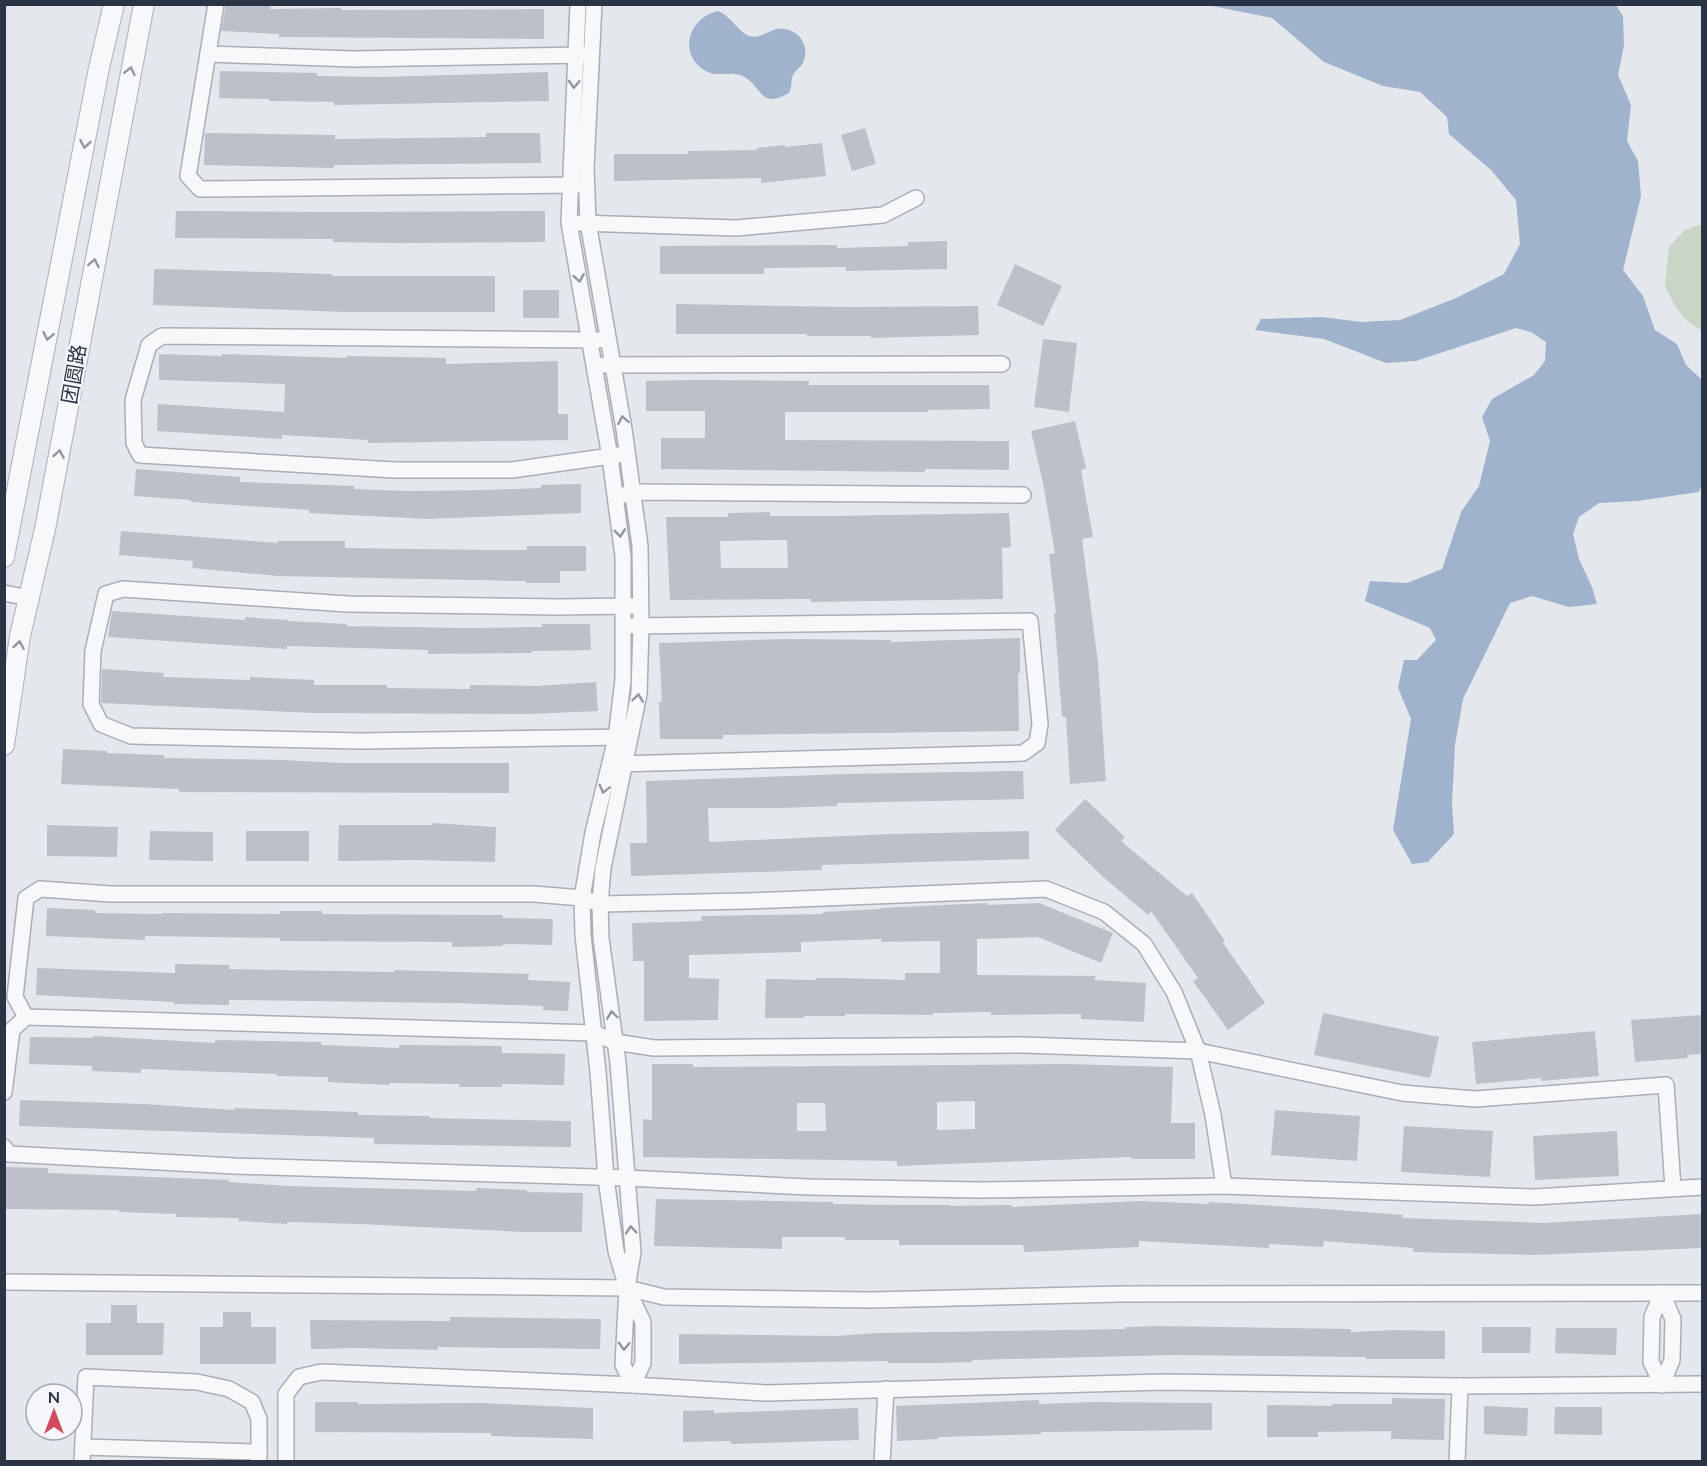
<svg xmlns="http://www.w3.org/2000/svg" width="1707" height="1466" font-family="Lato,'Noto Sans SC',sans-serif">
<style>
.green{fill:#c9d6c5}
.water{fill:#9fb4cc}
.building{fill:#bbc0ca;fill-rule:evenodd}
.lines{fill:none;stroke-linecap:round;stroke-linejoin:round}
.minor-casing{stroke:#a9aeb7;stroke-width:18}
.tertiary-casing{stroke:#a9aeb7;stroke-width:22}
.minor{stroke:#f7f8fa;stroke-width:15}
.tertiary{stroke:#f7f8fa;stroke-width:20}
.oneway{stroke:#9196a0}
.labels{text-anchor:middle;dominant-baseline:central;stroke-width:4.5;stroke-linejoin:round;paint-order:stroke}
.street-label{font-size:20px;fill:#2b3445;stroke:#f4f6f9}
</style>
<rect width="100%" height="100%" fill="#e4e7ec"/>
<polygon class="green" points="1698,225 1702,226 1702,331 1685,319 1674,304 1665,286 1669,247 1685,230"/>
<g class="water">
<polygon points="1616,5 1623,16 1624,45 1618,75 1631,105 1627,141 1638,161 1641,196 1623,270 1643,296 1655,330 1677,344 1686,365 1702,380 1702,484 1699,492 1637,501 1599,503 1579,517 1573,534 1579,559 1592,587 1597,604 1569,607 1532,596 1510,603 1463,699 1455,745 1452,803 1454,834 1428,862 1412,864 1393,830 1411,719 1398,688 1404,660 1417,660 1436,640 1430,628 1365,601 1370,581 1407,583 1442,569 1461,512 1479,486 1490,441 1482,417 1492,399 1534,375 1545,361 1546,342 1531,332 1516,328 1416,361 1386,363 1324,339 1255,330 1261,319 1322,317 1361,322 1400,320 1456,298 1504,274 1520,244 1516,200 1491,170 1449,134 1447,117 1420,92 1383,86 1324,62 1272,18 1207,5"/>
<path d="M 718,11 C 732,17 740,34 750,36 C 760,39 767,31 777,29 C 795,26 810,42 804,60 C 802,67 796,69 793,75 C 791,80 792,87 789,93 C 757,111 763,83 740,75 C 727,71 716,78 704,70 C 677,52 690,17 718,11 Z"/>
</g>
<g class="building">
<polygon points="226,4 271,4 270,9 341,8 341,10 544,9 544,39 279,37 279,34 221,31"/>
<polygon points="220,71 317,73 317,76 382,77 548,72 549,101 334,105 334,102 269,101 269,99 219,98"/>
<polygon points="865,128 876,164 852,171 841,135"/>
<polygon points="205,133 335,135 335,139 486,137 486,133 540,133 541,163 334,165 334,168 204,165"/>
<polygon points="822,143 826,176 761,183 761,178 614,181 614,154 688,154 688,151 757,150 757,148 785,145 785,147"/>
<polygon points="176,211 333,212 545,211 545,242 399,243 333,242 333,239 175,238"/>
<polygon points="947,241 947,269 846,271 846,267 764,268 764,274 660,274 660,246 837,245 837,248 908,246 908,242"/>
<polygon points="1015,264 1062,286 1043,326 997,305"/>
<polygon points="154,269 332,274 332,276 495,276 495,312 346,312 153,305"/>
<rect x="523" y="290" width="36" height="28"/>
<polygon points="676,304 851,307 978,306 979,335 871,338 871,336 807,336 807,334 676,334"/>
<polygon points="1043,339 1077,343 1069,412 1034,407"/>
<polygon points="159,354 222,356 222,354 346,358 346,356 446,358 446,364 558,361 558,414 568,414 568,440 368,443 368,440 282,435 282,439 157,431 158,404 284,412 285,384 159,380"/>
<polygon points="696,380 809,381 809,385 989,385 990,409 928,410 928,412 785,412 785,440 1009,441 1009,470 925,469 925,472 661,469 661,438 705,438 705,411 646,411 646,381"/>
<polygon points="1075,421 1086,468 1081,470 1093,537 1082,539 1098,663 1106,781 1070,784 1066,717 1062,717 1054,613 1056,613 1049,554 1055,553 1043,483 1031,431"/>
<polygon points="136,469 240,477 240,482 354,486 354,489 412,491 484,490 541,488 541,485 581,484 581,513 428,519 309,513 309,510 191,502 191,500 134,496"/>
<path d="M 770,512 L 770,516 L 829,516 L 1009,513 L 1011,547 L 1002,548 L 1003,599 L 811,602 L 811,599 L 670,600 L 666,517 L 728,517 L 728,513 ZM 787,540 L 788,568 L 721,568 L 720,541 Z"/>
<polygon points="121,531 278,543 278,541 345,541 345,548 486,550 527,550 527,546 586,546 586,571 560,571 560,583 526,583 526,581 278,576 192,568 193,561 119,555"/>
<polygon points="112,611 245,620 245,617 288,620 288,621 347,624 347,626 467,628 542,627 542,624 590,624 591,650 531,651 532,653 428,654 428,650 287,646 286,649 108,637"/>
<polygon points="1020,638 1020,673 1018,673 1019,731 723,735 723,739 660,739 659,702 662,702 659,643 787,639 891,640 891,642"/>
<polygon points="102,669 164,673 163,677 250,680 250,677 314,680 314,685 387,685 387,688 470,689 470,685 537,686 596,682 598,711 530,714 312,713 101,703"/>
<polygon points="63,749 107,751 107,753 164,755 164,758 282,760 343,763 509,763 509,793 179,792 179,789 61,784"/>
<polygon points="1023,771 1024,799 837,803 837,806 779,808 708,808 709,842 889,834 1029,831 1029,859 822,865 822,870 631,876 630,843 647,843 646,781 848,774"/>
<polygon points="1085,799 1125,837 1121,841 1187,896 1192,893 1225,941 1223,943 1265,1003 1228,1030 1193,981 1198,978 1151,911 1148,915 1102,876 1055,830"/>
<polygon points="433,823 496,827 495,862 415,860 338,861 339,825 433,825"/>
<polygon points="47,825 118,827 117,857 47,856"/>
<polygon points="150,831 213,832 213,861 149,860"/>
<rect x="246" y="831" width="63" height="30"/>
<polygon points="987,903 987,905 1039,903 1113,933 1101,963 1038,937 977,939 977,975 1096,976 1094,980 1146,983 1144,1022 1081,1019 1081,1014 991,1015 991,1012 933,1013 933,1015 845,1014 845,1016 804,1016 804,1018 765,1018 766,979 816,980 816,978 845,978 905,980 905,973 940,973 940,941 881,942 881,939 801,942 801,952 689,955 689,978 719,979 718,1020 644,1021 644,961 633,961 632,923 702,921 701,916 823,914 823,912 880,909 880,908"/>
<polygon points="47,908 95,910 95,913 162,914 162,913 280,914 280,911 322,911 322,914 503,915 503,918 553,919 552,945 503,944 503,946 452,947 452,942 280,941 280,938 145,936 145,940 46,936"/>
<polygon points="175,964 229,965 229,969 394,972 394,970 529,974 528,980 570,982 568,1011 543,1010 543,1006 454,1003 229,1000 229,1005 174,1004 174,1002 36,995 37,968 175,973"/>
<polygon points="1323,1013 1439,1037 1430,1078 1314,1055"/>
<polygon points="1702,1015 1702,1054 1687,1055 1688,1058 1635,1062 1631,1020"/>
<polygon points="1595,1031 1599,1076 1541,1081 1541,1078 1476,1084 1472,1042"/>
<polygon points="93,1036 215,1043 215,1040 321,1042 321,1045 399,1048 399,1045 502,1046 502,1053 565,1054 564,1085 502,1084 502,1087 459,1087 459,1084 390,1083 389,1085 328,1082 328,1077 277,1076 277,1074 141,1069 141,1073 92,1071 92,1066 29,1064 30,1037 93,1038"/>
<path d="M 652,1064 L 693,1064 L 693,1067 L 1067,1064 L 1173,1067 L 1171,1123 L 1195,1123 L 1195,1159 L 1131,1159 L 1131,1157 L 897,1166 L 897,1161 L 643,1157 L 643,1119 L 652,1120 ZM 975,1101 L 975,1129 L 937,1130 L 937,1102 ZM 797,1103 L 825,1103 L 826,1131 L 797,1131 Z"/>
<polygon points="20,1100 144,1104 234,1110 234,1108 358,1112 358,1115 430,1116 430,1118 571,1121 571,1147 374,1144 374,1138 19,1126"/>
<polygon points="1275,1110 1360,1116 1357,1161 1271,1155"/>
<polygon points="1404,1126 1493,1131 1490,1177 1401,1172"/>
<polygon points="1617,1131 1619,1176 1535,1180 1533,1136"/>
<polygon points="4,1167 48,1168 48,1173 229,1180 228,1182 289,1186 476,1191 477,1188 527,1190 527,1192 583,1193 582,1232 525,1232 360,1224 287,1222 287,1224 239,1221 239,1218 176,1217 176,1214 119,1212 119,1210 4,1209"/>
<polygon points="656,1199 833,1202 833,1204 892,1205 950,1205 950,1206 1012,1205 1012,1207 1140,1201 1209,1204 1209,1202 1326,1209 1403,1215 1402,1218 1544,1223 1702,1214 1702,1248 1534,1255 1413,1252 1413,1248 1324,1241 1323,1247 1269,1244 1269,1248 1139,1241 1139,1247 1024,1252 1023,1245 899,1245 899,1240 845,1240 845,1237 782,1237 782,1249 654,1246"/>
<polygon points="111,1305 137,1305 137,1323 164,1323 163,1355 86,1355 86,1323 111,1323"/>
<polygon points="223,1312 251,1312 251,1327 276,1327 276,1364 200,1364 200,1327 223,1327"/>
<polygon points="450,1317 601,1319 600,1349 438,1347 438,1350 358,1348 311,1349 310,1320 450,1321"/>
<polygon points="1159,1326 1351,1329 1351,1332 1397,1330 1445,1331 1445,1359 1366,1359 1366,1357 1173,1355 972,1360 972,1362 936,1363 888,1363 888,1361 679,1364 679,1334 836,1336 878,1333 1125,1329 1125,1327"/>
<polygon points="1482,1327 1531,1327 1530,1353 1482,1353"/>
<polygon points="1556,1328 1617,1328 1616,1355 1555,1353"/>
<polygon points="1392,1398 1445,1399 1444,1440 1391,1439 1391,1431 1318,1432 1318,1437 1267,1437 1267,1405 1332,1406 1332,1404 1392,1404"/>
<polygon points="1039,1400 1039,1404 1094,1402 1212,1403 1212,1430 1041,1432 1041,1434 938,1437 938,1439 897,1441 896,1406"/>
<polygon points="315,1402 358,1402 358,1404 481,1403 593,1408 593,1439 491,1436 491,1433 315,1432"/>
<polygon points="1484,1406 1528,1408 1527,1436 1484,1434"/>
<polygon points="1555,1407 1602,1407 1602,1435 1554,1434"/>
<polygon points="858,1408 859,1440 731,1444 731,1441 683,1442 683,1411 714,1410 714,1413"/>
</g>
<g class="lines">
<defs>
<g id="minor">
<polyline points="216,4 188,176 200,189 577,185"/>
<polyline points="578,4 569,223 610,457 623,556 623,680 616,738 593,833 582,898 583,935 598,1072 606,1178 616,1251 627,1288 643,1322 643,1363 633,1385 623,1365 627,1288 633,1252 618,1063 601,938 600,904 603,868 639,694 641,626 640,546 624,429 588,222 586,168 594,4"/>
<polyline points="208,54 353,59 586,55"/>
<polyline points="579,223 736,228 883,215 916,198"/>
<polyline points="600,340 162,336 149,345 133,400 134,443 140,455 395,470 512,470 618,455"/>
<polyline points="604,365 1002,364"/>
<polyline points="624,495 634,492 1023,495"/>
<polyline points="4,593 29,598"/>
<polyline points="624,737 360,741 131,736 101,724 91,704 93,651 106,594 123,589 348,604 557,607 632,606"/>
<polyline points="618,764 1023,753 1037,743 1040,724 1030,621 633,626"/>
<polyline points="4,1092 12,1030 26,1017"/>
<polyline points="4,1147 9,1154 235,1166 627,1178 808,1187 980,1190 1224,1186 1534,1197 1702,1187"/>
<polyline points="1224,1186 1213,1115 1198,1051 1023,1045 654,1048 615,1042 594,1033 26,1017 15,997 26,898 40,889 111,894 534,894 582,898 600,904 747,901 1046,889 1104,912 1144,944 1174,992 1198,1051 1402,1093 1475,1099 1666,1085 1673,1188"/>
<polyline points="4,1282 627,1288 664,1297 871,1300 1121,1294 1702,1293"/>
<polygon points="1662,1293 1673,1319 1672,1360 1662,1385 1651,1362 1652,1317"/>
<polyline points="83,1447 259,1452"/>
<polyline points="82,1462 86,1377 197,1382 229,1389 252,1402 259,1419 259,1462"/>
<polyline points="286,1462 286,1394 299,1377 321,1372 633,1385 766,1393 1164,1382 1460,1386 1702,1384"/>
<polyline points="882,1462 886,1389"/>
<polyline points="1457,1462 1460,1386"/>
</g>
<g id="tertiary">
<polyline points="4,557 99,68 114,4"/>
<polyline points="4,745 20,636 45,529 144,4"/>
</g>
</defs>
<use href="#minor" class="minor-casing"/>
<use href="#tertiary" class="tertiary-casing"/>
<use href="#minor" class="minor"/>
<use href="#tertiary" class="tertiary"/>
</g>
<defs><path id="oneway-chevron" d="M-2-3.5L2.5 0L-2 3.5" fill="none" stroke-width="1.6" stroke-linecap="round" stroke-linejoin="round" transform="scale(1.5)"/></defs>
<g class="oneway">
<use href="#oneway-chevron" transform="translate(130 71) rotate(-78)"/>
<use href="#oneway-chevron" transform="translate(574 84) rotate(93)"/>
<use href="#oneway-chevron" transform="translate(85 144) rotate(100)"/>
<use href="#oneway-chevron" transform="translate(94 263) rotate(-79)"/>
<use href="#oneway-chevron" transform="translate(579 278) rotate(80)"/>
<use href="#oneway-chevron" transform="translate(48 336) rotate(101)"/>
<use href="#oneway-chevron" transform="translate(623 420) rotate(-100)"/>
<use href="#oneway-chevron" transform="translate(59 454) rotate(-80)"/>
<use href="#oneway-chevron" transform="translate(620 533) rotate(83)"/>
<use href="#oneway-chevron" transform="translate(19 645) rotate(-81)"/>
<use href="#oneway-chevron" transform="translate(638 698) rotate(-82)"/>
<use href="#oneway-chevron" transform="translate(604 789) rotate(104)"/>
<use href="#oneway-chevron" transform="translate(612 1015) rotate(-98)"/>
<use href="#oneway-chevron" transform="translate(631 1230) rotate(-95)"/>
<use href="#oneway-chevron" transform="translate(624 1346) rotate(92)"/>
</g>
<g class="labels">
<g class="street-label">
<text transform="translate(73 374) rotate(-80)">团圆路</text>
</g>
</g>
<rect width="1707" height="1466" fill="none" stroke="#2b3445" stroke-width="12"/>
<g transform="translate(54 1412)"><circle r="28" fill="#f4f6f9" stroke="#a4a8b1" stroke-width="1.5"/>
<path d="M0-4.5L10 22L0 15L-10 22Z" fill="#d1495b"/>
<text y="-9" font-size="16" font-weight="bold" text-anchor="middle" fill="#2b3445">N</text>
</g>
</svg>
